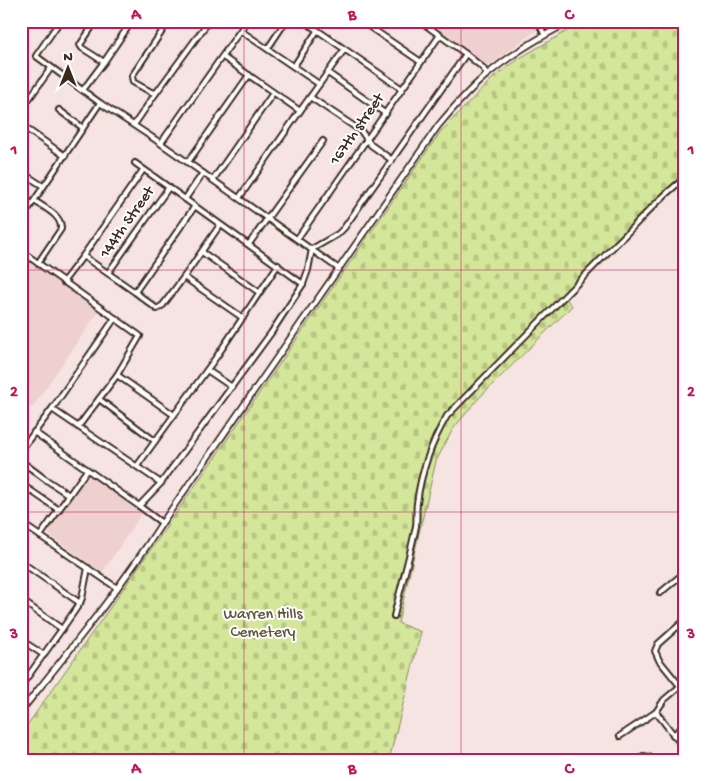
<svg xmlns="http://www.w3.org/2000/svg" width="705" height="781" font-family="'Gochi Hand',sans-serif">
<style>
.built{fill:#eed1ce}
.cemetery{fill:url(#cemetery-stones);stroke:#88885c}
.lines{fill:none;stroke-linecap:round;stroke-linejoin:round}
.minor-casing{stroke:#3b2a1e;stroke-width:8}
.tertiary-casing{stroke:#3b2a1e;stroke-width:8}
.minor{stroke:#fff;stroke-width:4}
.tertiary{stroke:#fff;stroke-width:4.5}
.grid{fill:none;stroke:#c2185b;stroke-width:1;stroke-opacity:0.55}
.labels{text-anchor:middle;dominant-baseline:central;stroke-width:4;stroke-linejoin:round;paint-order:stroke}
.street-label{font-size:16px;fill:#3b2a1e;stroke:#fff}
.park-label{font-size:16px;fill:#61593d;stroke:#fff}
.neatline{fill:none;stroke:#c2185b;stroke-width:2}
.grid-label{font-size:16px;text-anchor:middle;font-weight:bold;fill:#c2185b}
</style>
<defs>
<pattern id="cemetery-stones" width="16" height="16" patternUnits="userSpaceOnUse" patternTransform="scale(1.25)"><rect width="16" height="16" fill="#d4e699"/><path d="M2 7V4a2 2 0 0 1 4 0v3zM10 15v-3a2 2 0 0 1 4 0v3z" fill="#b7c583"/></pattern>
</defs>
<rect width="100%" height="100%" fill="#f5e4e2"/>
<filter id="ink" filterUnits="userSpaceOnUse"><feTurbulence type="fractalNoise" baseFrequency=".02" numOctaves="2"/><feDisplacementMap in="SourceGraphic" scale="10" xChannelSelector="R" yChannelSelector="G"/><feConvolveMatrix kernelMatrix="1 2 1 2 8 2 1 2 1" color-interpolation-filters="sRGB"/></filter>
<g filter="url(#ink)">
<g class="built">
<polygon points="421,21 538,21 538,29 489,66 467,52 463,57 456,46"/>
<polygon points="21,253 101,308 32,408 21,400"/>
<polygon points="86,468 146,507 102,573 43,530"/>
</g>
<polygon class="cemetery" points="584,21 684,21 684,172 564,296 572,306 477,400 453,429 436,461 398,623 421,632 389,760 21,760 21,734 147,555 441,131 494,77 520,58"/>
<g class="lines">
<defs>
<g id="minor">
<polyline points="60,21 36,56 100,103 156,140 339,269"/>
<polyline points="96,21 80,45 82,48 104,62 132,21"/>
<polyline points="169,21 132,76 133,82 151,92 156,93 209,21"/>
<polyline points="304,21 402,89"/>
<polyline points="361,21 421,62"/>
<polyline points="420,21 466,54 482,67 487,74"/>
<polyline points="538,21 544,34"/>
<polyline points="241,31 319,84"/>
<polyline points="268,48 286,21"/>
<polyline points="223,57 300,111"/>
<polyline points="294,66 317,31"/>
<polyline points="328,73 386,114"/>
<polyline points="83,90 104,62"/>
<polyline points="310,97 361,131 371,145 392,160"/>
<polyline points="21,110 51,68"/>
<polyline points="59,110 83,128"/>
<polyline points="21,125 65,156"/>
<polyline points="134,125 156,93"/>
<polyline points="161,143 247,21"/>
<polyline points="188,162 249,75"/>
<polyline points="135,163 303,284 308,270 312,249 338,234 344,228 466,54"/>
<polyline points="21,172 43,186"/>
<polyline points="213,180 273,93"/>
<polyline points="239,198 300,111 344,50"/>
<polyline points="185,199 203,173"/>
<path d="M 35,201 C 44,208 62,215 61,229 L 38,263"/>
<polyline points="21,220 100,103"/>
<polyline points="297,239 440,35"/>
<polyline points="249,244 323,141"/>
<polyline points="21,251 140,336 117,375 78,427"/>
<polyline points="202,252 260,293"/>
<polyline points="83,256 135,292 157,309 163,305 184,277 220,225"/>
<polyline points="108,273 169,187"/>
<polyline points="184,277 243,318"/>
<polyline points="63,282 83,256 143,170"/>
<polyline points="135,292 195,206"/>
<polyline points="115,318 52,409 161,483"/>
<polyline points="207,370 232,387"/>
<polyline points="117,375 174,415"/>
<polyline points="99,399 155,441"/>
<polyline points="34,432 139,506 162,523"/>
<polyline points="21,450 52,409"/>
<polyline points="21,461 45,479 69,495"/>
<polyline points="137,466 217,356 278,265"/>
<polyline points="21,484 59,510"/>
<polyline points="139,506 161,483 271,333 303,284"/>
<polyline points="21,523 117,588"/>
<polyline points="40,536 87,470"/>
<polyline points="21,562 80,603"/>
<polyline points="660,593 684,573"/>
<polyline points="21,600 62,629 80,603 82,598 88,568"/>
<path d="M 394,616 C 401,586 410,556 416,526 C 417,519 416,511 417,503 C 421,472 431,443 447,416 C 502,359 559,302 615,245 C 638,223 658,198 684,179"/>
<polyline points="21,640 44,655"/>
<polyline points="21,686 62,629"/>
<polyline points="680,686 659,660 655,651 658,644 684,621"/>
<polyline points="656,712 684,748"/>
<polyline points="673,735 684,726"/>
<polyline points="620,736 656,712 664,700 684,683"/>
<polyline points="638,760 643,756 649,757 651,760"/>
</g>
<path id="tertiary" d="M 21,711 C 70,650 120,589 162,523 L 438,126 C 453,108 470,88 489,73 C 514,52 542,36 571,21"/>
</defs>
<use href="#minor" class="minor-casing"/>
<use href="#tertiary" class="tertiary-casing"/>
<use href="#minor" class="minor"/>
<use href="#tertiary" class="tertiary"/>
</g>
</g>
<path class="grid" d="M 244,21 L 244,760M 461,21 L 461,760M 21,270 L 684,270M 21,512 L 684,512"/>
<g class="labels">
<g class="street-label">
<text transform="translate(358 130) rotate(-55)">167th street</text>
<text transform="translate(128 223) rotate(-55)">144th Street</text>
</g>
<g class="park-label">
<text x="263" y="615">Warren Hills<tspan x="263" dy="18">Cemetery</tspan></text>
</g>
</g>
<rect width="705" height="781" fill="none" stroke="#fff" stroke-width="55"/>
<g transform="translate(68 68)" stroke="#ffffff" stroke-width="4" paint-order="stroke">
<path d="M0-4L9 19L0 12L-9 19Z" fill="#3b2a1e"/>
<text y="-8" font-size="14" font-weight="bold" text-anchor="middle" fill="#3b2a1e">N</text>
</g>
<rect x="28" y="28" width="650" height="726" class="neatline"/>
<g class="grid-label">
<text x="136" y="19">A</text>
<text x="352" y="19">B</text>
<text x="569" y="19">C</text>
<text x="14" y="154">1</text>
<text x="691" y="154">1</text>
<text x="14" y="396">2</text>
<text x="691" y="396">2</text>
<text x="14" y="638">3</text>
<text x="691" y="638">3</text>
<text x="136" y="773">A</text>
<text x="352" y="773">B</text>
<text x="569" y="773">C</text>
</g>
</svg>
